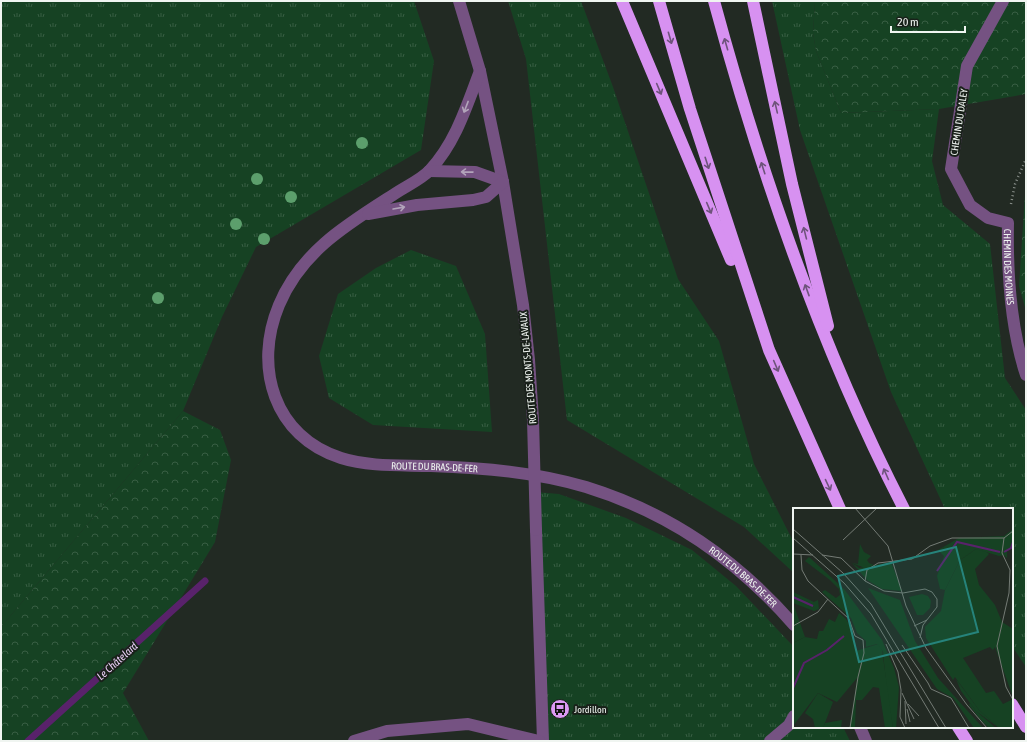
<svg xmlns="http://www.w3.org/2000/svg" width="1027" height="742" font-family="'Asap Condensed',sans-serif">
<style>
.grass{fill:url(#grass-tufts)}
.forest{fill:url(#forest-crowns)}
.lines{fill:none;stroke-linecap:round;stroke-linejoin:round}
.stream{stroke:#59226b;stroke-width:7}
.path{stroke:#8b918c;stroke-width:2.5;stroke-dasharray:1 3;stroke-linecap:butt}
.minor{stroke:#755282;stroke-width:12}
.highway{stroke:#d791f1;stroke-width:12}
.minor-bridge{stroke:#755282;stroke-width:12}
.tree{fill:#5c9f6c}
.oneway{stroke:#6e537b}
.oneway2{stroke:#b2a4ba}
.labels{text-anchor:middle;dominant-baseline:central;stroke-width:4;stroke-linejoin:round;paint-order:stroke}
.street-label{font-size:10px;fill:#f0f5f1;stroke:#19211a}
.poi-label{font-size:10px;fill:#f0f5f1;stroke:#19211a;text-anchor:start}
.water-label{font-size:11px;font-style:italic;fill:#eccff8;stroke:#19211a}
.inset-river{fill:none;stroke:#59226b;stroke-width:2}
.inset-road{fill:none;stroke:#747b75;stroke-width:1}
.view{fill:#26837b;fill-opacity:0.15;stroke:#26837b;stroke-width:2}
.inset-edge{fill:none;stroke:#f0f5f1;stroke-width:2}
</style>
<defs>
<pattern id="grass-tufts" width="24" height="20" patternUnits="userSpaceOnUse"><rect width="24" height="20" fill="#164223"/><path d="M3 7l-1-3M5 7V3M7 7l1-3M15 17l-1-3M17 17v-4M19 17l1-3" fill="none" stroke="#385e43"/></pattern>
<pattern id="forest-crowns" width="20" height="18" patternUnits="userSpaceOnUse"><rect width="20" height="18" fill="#164223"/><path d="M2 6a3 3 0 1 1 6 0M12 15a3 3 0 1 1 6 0" fill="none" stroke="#385e43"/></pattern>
</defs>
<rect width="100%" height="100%" fill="#222a23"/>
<g class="grass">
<polygon points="1,1 414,1 434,61 421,150 256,247 222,317 183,411 1,627"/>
<polygon points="508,1 581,1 613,87 678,279 719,341 754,464 794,543 794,573 744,527 567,420 526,59"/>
<polygon points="772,1 815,1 813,33 816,51 841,113 939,109 932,161 943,205 990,244 1005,378 1026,410 1026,667 1012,646 1012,509 945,509 891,392 800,130"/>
<polygon points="411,250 456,266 485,334 492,432 373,425 329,398 319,356 338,294 376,268"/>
<polygon points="536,492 559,494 626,518 692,550 736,586 794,647 794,727 843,727 850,741 543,741"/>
</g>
<g class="forest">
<polygon points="815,1 1026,1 1026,94 939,109 841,113 816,51 813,33"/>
<polygon points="1026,179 1026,311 1019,286"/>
<polygon points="183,411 220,430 231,460 215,542 123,693 149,741 1,741 1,627"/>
</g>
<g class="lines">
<polyline class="stream" points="28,741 205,581"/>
<polyline class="path" points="1011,204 1015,184 1026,159"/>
<g class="minor">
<polyline points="459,1 480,71 503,182 523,305 529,360 533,420"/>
<path id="s1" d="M 1003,1 L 967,66 L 951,169 L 970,205 L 988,218 L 1008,223 C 1007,274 1010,326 1026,375"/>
<path id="s2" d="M 480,71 C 467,105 456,142 430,170 C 421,180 404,187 393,195 C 346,225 301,252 279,305 C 253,367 274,437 341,458 C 369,467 402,465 431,466 C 484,468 535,472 586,487 C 670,513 736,559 794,625"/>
<polyline points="429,171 475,172 503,182"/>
<polyline points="368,214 417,205 473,200 486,197 503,182"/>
<polyline points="536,530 543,741"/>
<polyline points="860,727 866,741"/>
<polyline points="354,741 387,731 468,724 539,741"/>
<polyline points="770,741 789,725 794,716"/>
</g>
<g class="highway">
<polyline points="622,1 731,260"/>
<polyline points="659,1 690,109 769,350 840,509"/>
<path d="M 714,1 C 761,175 821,348 904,509"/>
<polyline points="753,1 792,184 828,326"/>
<polyline points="1012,704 1026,727"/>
<polyline points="958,727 967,741"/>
</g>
<polyline class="minor-bridge" points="533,420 536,530"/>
</g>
<g class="tree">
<circle cx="362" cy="143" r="6"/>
<circle cx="257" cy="179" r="6"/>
<circle cx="291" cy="197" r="6"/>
<circle cx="236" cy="224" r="6"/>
<circle cx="264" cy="239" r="6"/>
<circle cx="158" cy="298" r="6"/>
</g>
<defs><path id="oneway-shaft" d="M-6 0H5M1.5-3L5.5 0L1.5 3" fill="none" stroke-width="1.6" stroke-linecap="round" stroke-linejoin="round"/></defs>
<g class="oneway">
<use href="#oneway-shaft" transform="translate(670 38) rotate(74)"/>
<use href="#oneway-shaft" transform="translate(726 44) rotate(-106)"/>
<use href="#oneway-shaft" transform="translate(659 89) rotate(67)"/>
<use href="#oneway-shaft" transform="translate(776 107) rotate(-103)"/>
<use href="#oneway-shaft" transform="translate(707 163) rotate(72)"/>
<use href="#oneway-shaft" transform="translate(763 168) rotate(-108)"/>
<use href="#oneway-shaft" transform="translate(709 208) rotate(67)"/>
<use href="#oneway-shaft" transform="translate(805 233) rotate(-104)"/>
<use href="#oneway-shaft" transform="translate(807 290) rotate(-110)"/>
<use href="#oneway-shaft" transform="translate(776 366) rotate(67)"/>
<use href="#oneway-shaft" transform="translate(886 474) rotate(-114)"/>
<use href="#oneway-shaft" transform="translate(828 485) rotate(65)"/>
</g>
<g class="oneway2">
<use href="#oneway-shaft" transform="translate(466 107) rotate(111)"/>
<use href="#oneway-shaft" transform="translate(467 172) rotate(-179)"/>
<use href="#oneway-shaft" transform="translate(399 208) rotate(-10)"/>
</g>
<defs>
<symbol id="bus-disc" viewBox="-11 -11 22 22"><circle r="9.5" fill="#dc99f5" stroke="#19211a"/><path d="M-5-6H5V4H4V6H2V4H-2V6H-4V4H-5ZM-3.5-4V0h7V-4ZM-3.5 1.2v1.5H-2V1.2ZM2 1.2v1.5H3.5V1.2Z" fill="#111"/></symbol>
</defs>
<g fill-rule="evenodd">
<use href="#bus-disc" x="549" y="698" width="22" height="22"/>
</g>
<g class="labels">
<g class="street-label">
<text transform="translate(959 122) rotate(-81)">CHEMIN DU DALEY</text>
<text stroke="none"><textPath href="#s1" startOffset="306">CHEMIN DES MOINES</textPath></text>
<text transform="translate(528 368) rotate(-95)">ROUTE DES MONTS-DE-LAVAUX</text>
<text stroke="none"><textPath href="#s2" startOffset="599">ROUTE DU BRAS-DE-FER</textPath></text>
<text stroke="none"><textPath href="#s2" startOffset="935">ROUTE DU BRAS-DE-FER</textPath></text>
</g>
<g class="poi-label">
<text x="574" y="709">Jordillon</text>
</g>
<g class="water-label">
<text transform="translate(117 661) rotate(-42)">Le Châtelard</text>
</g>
</g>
<g transform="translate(793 508)">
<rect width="220" height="220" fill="#222a23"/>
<path d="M 183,41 L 191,42 L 196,46 L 182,61 L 186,77 L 202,97 L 209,114 L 220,121 L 220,189 L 202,139 L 200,142 L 197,139 L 170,150 L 193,185 L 201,183 L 210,196 L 220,191 L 220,220 L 206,220 L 186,202 L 162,169 L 160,172 L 133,130 L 132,119 L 148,103 L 152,82 L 167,52 ZM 16,49 L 51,81 L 89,132 L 101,160 L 106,179 L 103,220 L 100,220 L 94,185 L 90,144 L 84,136 L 73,139 L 73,133 L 64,125 L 58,110 L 29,84 L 32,82 L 43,90 L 47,87 L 46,81 L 37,72 L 12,53 ZM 98,54 L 109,83 L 89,81 L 74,72 L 59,55 L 66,60 ZM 75,80 L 107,92 L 122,133 L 145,170 L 190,220 L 181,220 L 160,190 L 144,181 ZM 129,86 L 135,88 L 138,93 L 137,100 L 130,107 L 124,107 L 116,89 ZM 0,95 L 12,129 L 0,135 ZM 25,185 L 40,194 L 30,220 L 22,220 L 20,211 L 12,205 ZM 177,195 L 183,203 L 203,220 L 196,220 L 187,211 L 176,197 Z" fill="#164223"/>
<path d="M 220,21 L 220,38 L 214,43 L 214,50 L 211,47 L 206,48 L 183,41 L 167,52 L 152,82 L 147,81 L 144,68 L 151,48 L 145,42 L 166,30 L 211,28 ZM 67,36 L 71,44 L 78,48 L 74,52 L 76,55 L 81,57 L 72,60 L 59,55 L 65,56 ZM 0,84 L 21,94 L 25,92 L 26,101 L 21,103 L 0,95 ZM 46,105 L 53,111 L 59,121 L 63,143 L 85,136 L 89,142 L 100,220 L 92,220 L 86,180 L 80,179 L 69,192 L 63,192 L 62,220 L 57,220 L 64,170 L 44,194 L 25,185 L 0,218 L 0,135 L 12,129 L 24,131 L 26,123 L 30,123 L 36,111 L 42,114 ZM 163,171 L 186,202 L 206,220 L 183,203 L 168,183 ZM 49,212 L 48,220 L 30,220 L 32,215 Z" fill="#164223"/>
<path class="inset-river" d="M 211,44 L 218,40 L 220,34M 144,63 L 164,34 L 207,44M 0,89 L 20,98M 0,180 L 11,155 L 34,142 L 51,128"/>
<path class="inset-road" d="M 62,0 L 95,38 L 113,98 L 133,140 L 174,197 L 194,220M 0,21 L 50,65 L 78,96 L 153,220M 0,30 L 51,75 L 78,106 L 146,220M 211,30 L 209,45 L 217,62 L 216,85 L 204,138 L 213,179 L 220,192M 50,32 L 84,0M 0,46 L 20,47M 8,47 L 9,62 L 15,73 L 56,111 L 62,128 L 70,132 L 71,145 L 65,169 L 57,220M 29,47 L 48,50 L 72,73 L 91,83 L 110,85 L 132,81 L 139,84 L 144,91 L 144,99 L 130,117 L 127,130M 72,73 L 74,62 L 85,55 L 119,51 L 137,38 L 159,30 L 211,30 L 220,23M 0,118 L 25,104 L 35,91M 121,118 L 134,112M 93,136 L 105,164 L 108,182M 109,137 L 135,175M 135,175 L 138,181 L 158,190 L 176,220M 108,182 L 107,209 L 112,220M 109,185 L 121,211M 112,193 L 113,216M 115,196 L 126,208M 114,201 L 117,214"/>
<path class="view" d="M 163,39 L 185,124 L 66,154 L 45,68 Z"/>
<rect width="220" height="220" class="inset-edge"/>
</g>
<rect width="1027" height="742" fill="none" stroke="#f0f5f1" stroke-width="4"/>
<path d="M891 26v6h74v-6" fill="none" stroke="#f0f5f1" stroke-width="2"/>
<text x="897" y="26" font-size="12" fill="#f0f5f1" stroke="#19211a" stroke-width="3" paint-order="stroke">20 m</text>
</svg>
